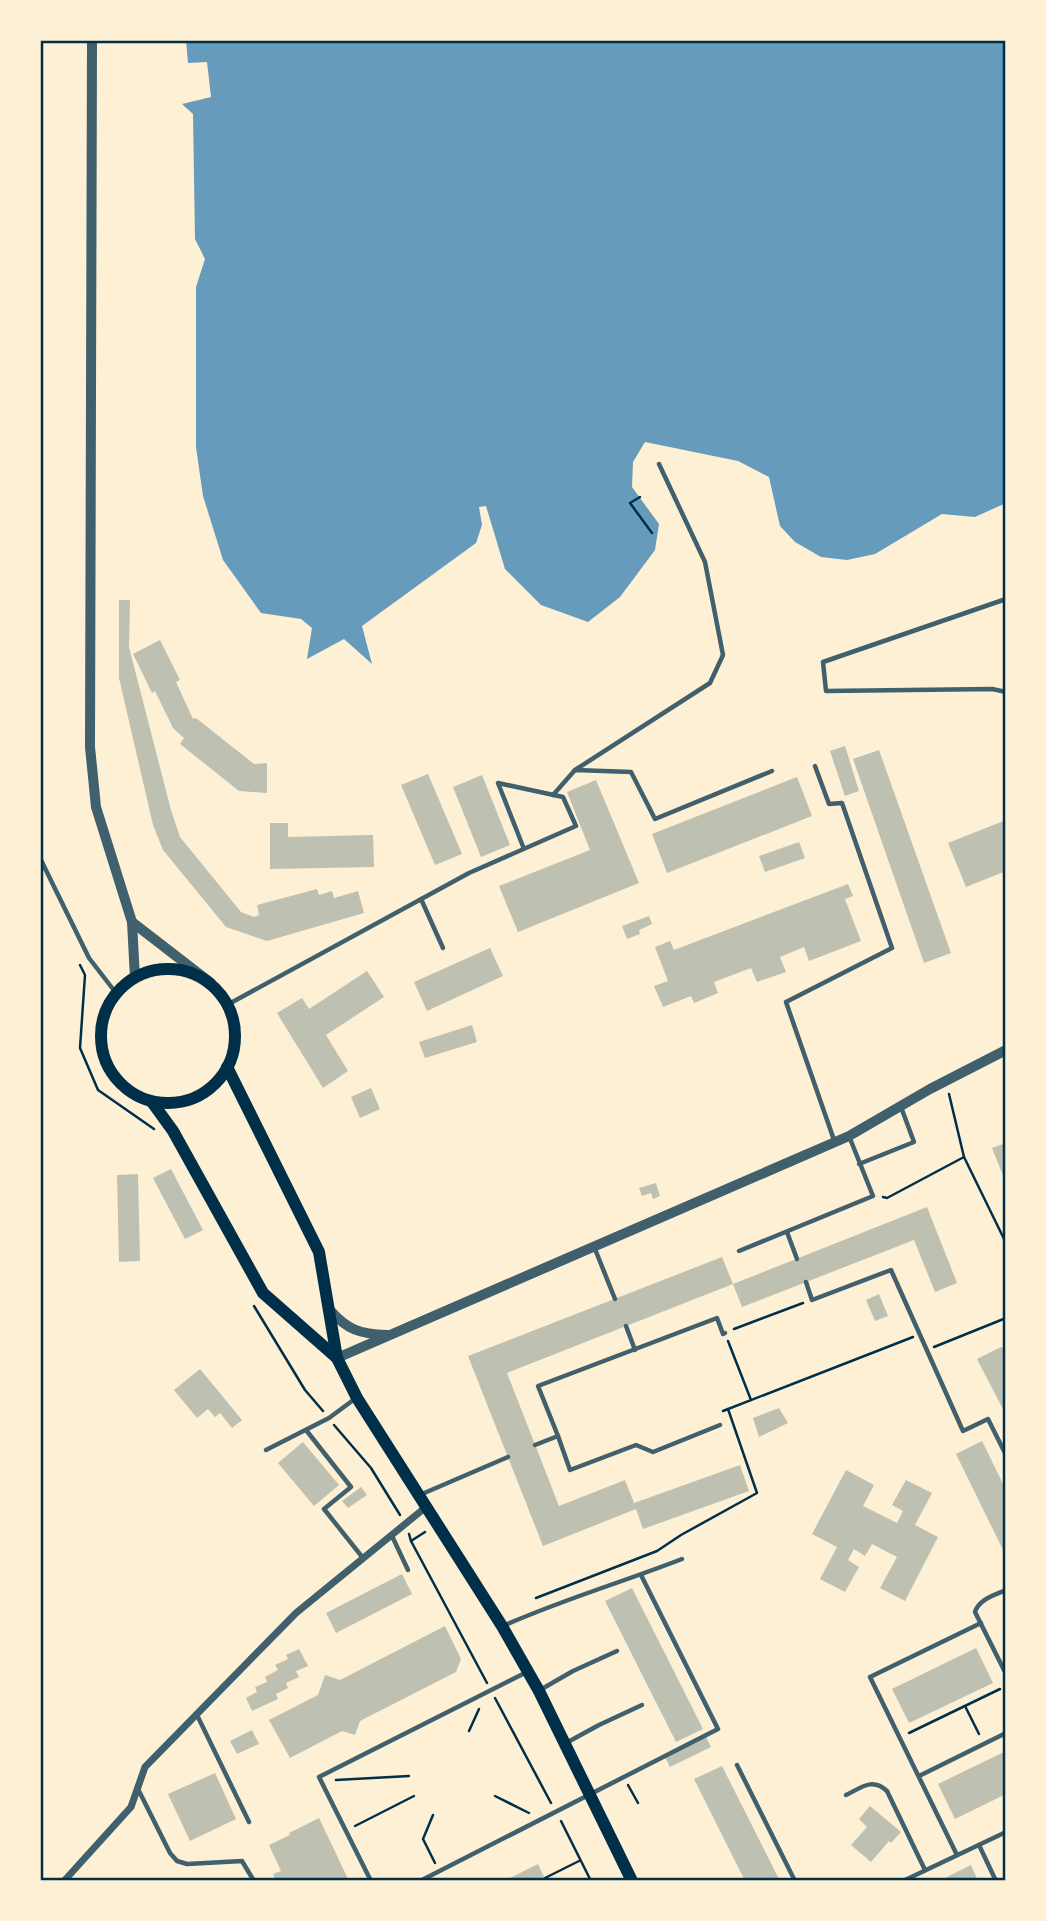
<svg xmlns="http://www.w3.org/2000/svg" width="1046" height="1921" font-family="'Sofia Sans Condensed',sans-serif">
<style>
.water{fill:#669bbc}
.building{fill:#bec0b2}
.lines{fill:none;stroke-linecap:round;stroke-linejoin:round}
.path{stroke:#003049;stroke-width:2.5}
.service{stroke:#3f606c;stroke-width:4.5}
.minor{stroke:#3f606c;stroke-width:7}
.tertiary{stroke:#3f606c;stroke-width:10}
.secondary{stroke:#003049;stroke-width:12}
.neatline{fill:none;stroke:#003049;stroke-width:2.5}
</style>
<rect width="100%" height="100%" fill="#fdf0d5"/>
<polygon class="water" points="186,40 1006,40 1006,503 975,517 942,514 875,554 847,560 821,557 795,542 780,526 769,477 738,461 645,442 633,462 632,487 659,524 655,550 620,597 588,622 541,605 505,569 486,506 479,507 482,525 476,543 362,626 372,664 344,639 307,659 312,628 301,619 261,613 223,560 203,496 196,447 196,287 205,259 195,239 193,114 182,104 211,97 207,62 188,63"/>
<g class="building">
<polygon points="119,600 130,600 129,647 171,810 180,837 241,912 254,917 259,915 257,905 317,889 319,895 332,891 334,898 358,891 364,913 267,941 226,927 163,850 153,825 119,678"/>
<polygon points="160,640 180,680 176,682 193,719 196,718 254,764 267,763 267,793 239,791 180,744 184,738 173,728 155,691 152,693 133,654"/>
<polygon points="845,746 859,791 845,796 830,751"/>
<polygon points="879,750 951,953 924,963 853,759"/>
<polygon points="428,774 462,854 435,865 401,785"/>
<polygon points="482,775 510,845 481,857 453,787"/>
<polygon points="797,777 812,816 667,873 652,834"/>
<polygon points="596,780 639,883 518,932 499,886 590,850 567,792"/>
<polygon points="1006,820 1006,871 966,887 948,843"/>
<polygon points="270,823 288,823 288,837 373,835 374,867 270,869"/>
<polygon points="799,842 805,858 765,872 759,856"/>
<polygon points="848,884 853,896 845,899 861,941 809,961 804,947 780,957 786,972 757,982 751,968 714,982 718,993 694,1003 691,996 663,1007 654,986 668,981 655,947 670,941 674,950"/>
<polygon points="649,916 652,924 639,930 640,934 627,939 622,926"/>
<polygon points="490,948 503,976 427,1011 414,982"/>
<polygon points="367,971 384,997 326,1035 348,1071 323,1088 277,1013 302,998 309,1009"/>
<polygon points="472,1025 477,1042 425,1058 419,1042"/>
<polygon points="371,1088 380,1109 360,1118 351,1097"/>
<polygon points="1006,1143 1006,1183 992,1148"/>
<polygon points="171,1169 203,1230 185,1239 153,1178"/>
<polygon points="138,1174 140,1261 119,1262 117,1175"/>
<polygon points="656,1183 660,1196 653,1199 651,1193 642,1196 639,1188"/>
<polygon points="927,1207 957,1283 935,1292 914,1240 742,1307 733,1284"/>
<polygon points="722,1257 733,1284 507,1373 559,1506 625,1480 634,1503 740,1465 749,1491 643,1529 636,1509 543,1546 468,1356"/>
<polygon points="879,1294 888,1316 875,1321 866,1300"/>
<polygon points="1001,1347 1006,1349 1006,1415 977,1359"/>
<polygon points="200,1369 242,1420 232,1428 220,1413 215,1417 208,1409 197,1418 174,1390"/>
<polygon points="779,1408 788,1423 759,1437 753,1418"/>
<polygon points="982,1441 1006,1490 1006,1556 956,1454"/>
<polygon points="303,1442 339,1485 314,1506 278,1463"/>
<polygon points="846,1470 874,1485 863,1506 897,1523 903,1511 892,1505 906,1480 932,1493 915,1525 938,1537 905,1601 880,1588 897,1557 872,1544 865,1556 854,1549 848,1560 859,1567 845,1592 820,1579 837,1547 812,1534"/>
<polygon points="361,1487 367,1495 348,1508 342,1501"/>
<polygon points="402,1574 412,1594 336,1633 326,1613"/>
<polygon points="632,1588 703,1729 676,1742 605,1601"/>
<polygon points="445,1626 461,1659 456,1672 360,1721 355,1735 342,1731 290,1758 269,1720 318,1695 325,1675 340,1680"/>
<polygon points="976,1648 993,1683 909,1723 892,1689"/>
<polygon points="299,1649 308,1666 296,1671 299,1677 286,1683 288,1688 276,1694 278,1699 252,1711 246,1698 257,1692 255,1687 267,1682 265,1677 278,1670 275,1665 288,1659 286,1655"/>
<polygon points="252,1730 259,1744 237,1754 230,1741"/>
<polygon points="706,1737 711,1747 670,1767 665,1757"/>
<polygon points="1006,1751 1006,1794 955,1819 938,1784"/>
<polygon points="722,1766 780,1881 745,1881 694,1779"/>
<polygon points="215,1773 236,1819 190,1841 168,1794"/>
<polygon points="870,1806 901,1832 891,1843 889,1841 871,1862 851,1845 867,1827 859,1819"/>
<polygon points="319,1818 349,1881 276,1881 273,1874 281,1871 269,1845 290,1835 289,1833"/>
<polygon points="538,1864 546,1881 504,1881"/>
<polygon points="971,1865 978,1881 949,1881 947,1877"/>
</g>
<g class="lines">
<g class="path">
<polyline points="640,497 630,503 652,533"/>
<polyline points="80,965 85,975 80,1048 98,1090 154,1129"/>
<polyline points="949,1094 964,1157 1006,1243"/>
<polyline points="883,1197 887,1198 964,1157"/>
<polyline points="254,1306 305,1390 323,1411"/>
<polyline points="734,1329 803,1303"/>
<polyline points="728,1341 751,1400"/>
<polyline points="934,1347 1006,1318"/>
<polyline points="723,1411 913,1337"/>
<polyline points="334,1425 371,1468 400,1515"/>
<polyline points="409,1534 411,1541 487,1683"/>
<polyline points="411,1541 425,1532"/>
<polyline points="536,1598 657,1551 681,1535 757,1493 728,1409"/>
<polyline points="495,1698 551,1803"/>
<polyline points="965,1706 979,1734"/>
<polyline points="469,1731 479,1709"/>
<polyline points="909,1733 1000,1689"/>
<polyline points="336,1780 409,1776"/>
<polyline points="628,1785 638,1803"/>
<polyline points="495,1796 529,1813"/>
<polyline points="433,1815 423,1839 435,1863"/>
<polyline points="561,1821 591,1881"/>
<polyline points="355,1826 414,1796"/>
<polyline points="545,1878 579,1861"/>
</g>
<g class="service">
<polyline points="1006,599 823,662 826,691 992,689 1006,692"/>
<polyline points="815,766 829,804 842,803 892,948 786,1002 834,1140"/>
<polyline points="575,770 710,683 723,655 705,562 659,464"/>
<polyline points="553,795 575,770 631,772 655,819 772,771"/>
<polyline points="40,858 89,958 116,993"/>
<polyline points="421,899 443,948"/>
<polyline points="227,1005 469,873 576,826 563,797 498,783 524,849"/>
<polyline points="859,1164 914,1142 901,1107"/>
<polyline points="787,1232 797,1259"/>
<polyline points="595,1249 615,1299"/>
<polyline points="739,1251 873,1196 849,1136"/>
<polyline points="806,1282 812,1300 891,1270 963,1431 988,1419 1006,1455"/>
<polyline points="626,1326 635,1350"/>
<polyline points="306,1430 351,1487 324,1509 363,1558"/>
<polyline points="558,1436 570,1470 636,1445 653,1452 720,1425"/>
<polyline points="535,1445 558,1436 538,1386 717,1318 723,1334 725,1333"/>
<polyline points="266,1450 329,1418 356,1398"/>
<polyline points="422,1494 508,1457"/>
<polyline points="392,1536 408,1570"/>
<path d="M 1006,1590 C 995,1595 979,1599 975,1612 L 1006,1674"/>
<path d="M 503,1626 C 561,1600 623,1582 682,1559"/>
<polyline points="540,1690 573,1671 617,1651"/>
<polyline points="197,1715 249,1822"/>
<polyline points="566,1743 599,1725 642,1705"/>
<polyline points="737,1765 795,1881"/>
<polyline points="919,1776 1006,1733"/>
<polyline points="138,1789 170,1853 177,1861 187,1864 242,1861 254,1881"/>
<path d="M 846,1795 C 861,1788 872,1777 887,1791 L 925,1870"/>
<polyline points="979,1845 996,1881"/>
<polyline points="957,1855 870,1677 981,1623"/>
<polyline points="371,1881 319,1777 527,1672"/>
<polyline points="420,1881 718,1729 641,1575"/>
<polyline points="903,1881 1006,1832"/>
</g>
<polyline class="minor" points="64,1881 131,1807 145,1767 296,1613 426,1507"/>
<g class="tertiary">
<polyline points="92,40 90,747 96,807 132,922 135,978"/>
<polyline points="132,922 211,983"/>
<path d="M 329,1309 C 347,1330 360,1334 387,1335"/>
<polyline points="337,1358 849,1136 930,1089 1006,1050"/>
</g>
<g class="secondary">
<circle cx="168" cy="1036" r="67"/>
<polyline points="227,1067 319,1252 337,1358 357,1398 502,1626 539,1691 632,1881"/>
<polyline points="152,1102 173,1131 263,1293 337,1358"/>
</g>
</g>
<rect width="1046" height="1921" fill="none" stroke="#fdf0d5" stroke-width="84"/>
<rect x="42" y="42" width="962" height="1837" class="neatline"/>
</svg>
